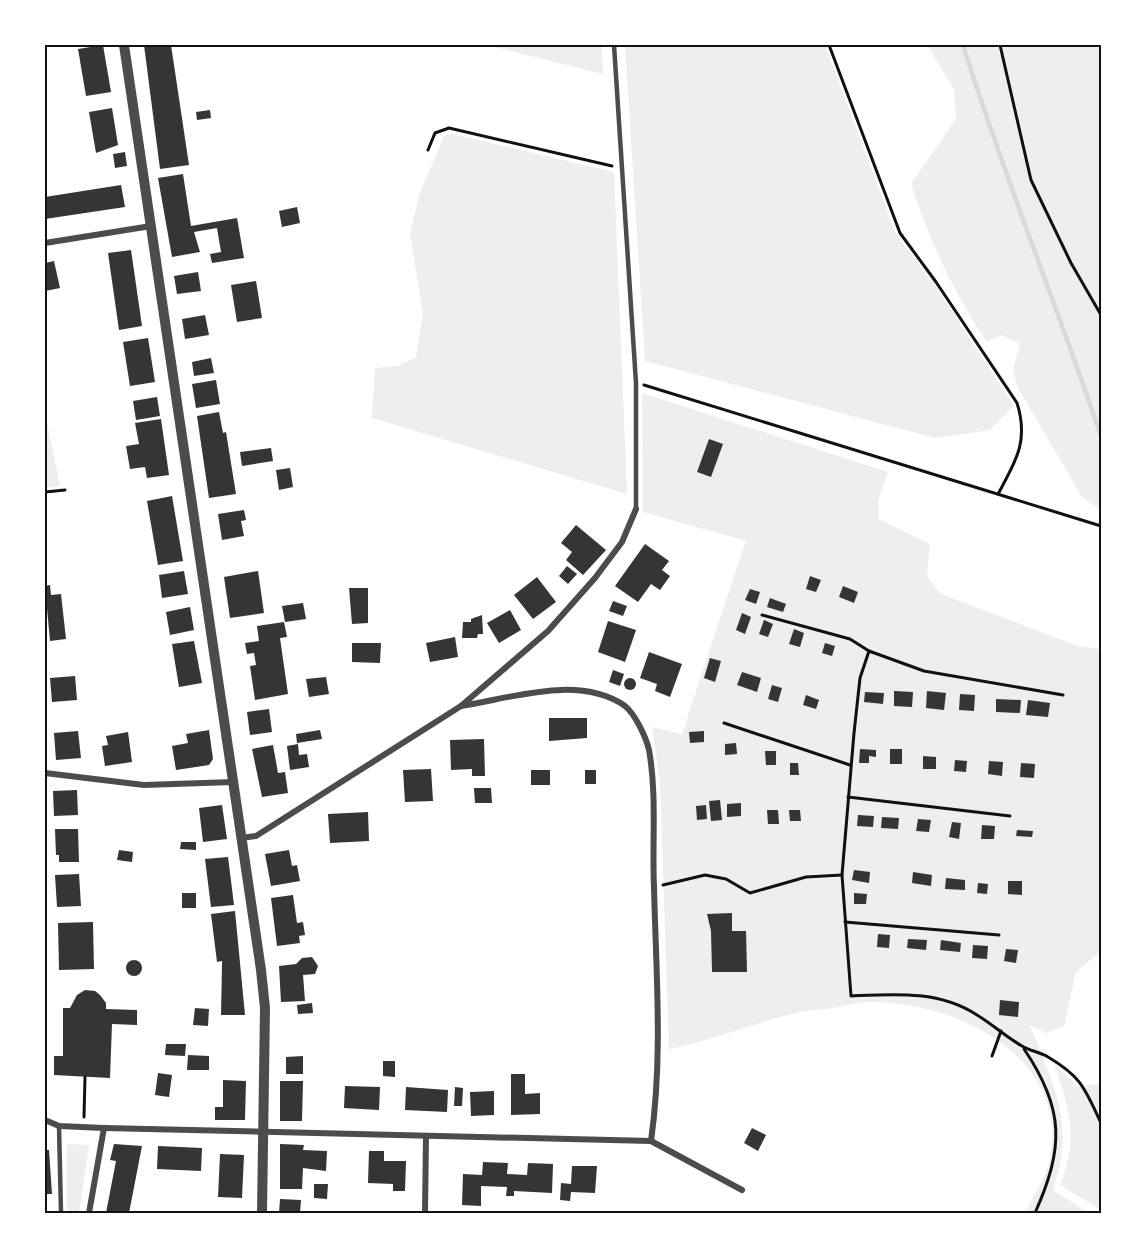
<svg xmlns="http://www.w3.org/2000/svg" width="1146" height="1258" font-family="Cabin,sans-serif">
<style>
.green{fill:#eee}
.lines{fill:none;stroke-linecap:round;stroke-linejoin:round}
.stream{stroke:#d9d9d9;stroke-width:4.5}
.building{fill:#353535}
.path{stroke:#111;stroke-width:3}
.service{stroke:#4c4c4c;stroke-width:4.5}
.minor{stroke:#4c4c4c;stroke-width:6}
.tertiary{stroke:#4c4c4c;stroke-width:10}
.neatline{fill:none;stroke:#111;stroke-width:2}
</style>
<rect width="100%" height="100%" fill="#fff"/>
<g class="green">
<polygon points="487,45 602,45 603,74"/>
<polygon points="625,45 825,45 896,234 933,282 1014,406 990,430 935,438 645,361"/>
<path d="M 927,45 L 1101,45 L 1101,510 L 1082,497 L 1018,388 L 1013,370 L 1020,344 L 1002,335 L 987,342 C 954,294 929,240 911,184 L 956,119 L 954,89 Z"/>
<polygon points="453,134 614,172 627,494 372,418 375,368 398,366 416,357 423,314 410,234 419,195 444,136"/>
<path d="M 642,393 L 888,472 L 879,498 L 878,519 L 930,544 L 927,576 L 941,594 L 1078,646 L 1101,649 L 1101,951 L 1076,972 L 1064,1026 L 1046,1033 L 1030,1025 C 1054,1087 1076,1123 1053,1190 L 1089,1213 L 1025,1213 C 1033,1197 1044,1181 1049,1163 C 1074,1058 956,1001 869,1002 C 857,1002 844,1006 833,1008 C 819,1010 805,1010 792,1014 C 750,1024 711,1041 669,1049 L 660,782 L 652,727 L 682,734 L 746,541 L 643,512 Z"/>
<polygon points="45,413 60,486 45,488"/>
<path d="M 1054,1064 L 1079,1087 L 1101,1083 L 1101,1210 L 1060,1185 C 1079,1136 1070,1111 1054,1064 Z"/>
<polygon points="67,1144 89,1145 79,1213 67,1213"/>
</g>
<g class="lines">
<path class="stream" d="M 963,45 C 1004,177 1057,305 1101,436"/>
</g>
<g class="building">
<polygon points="103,45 111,92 86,96 78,49"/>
<polygon points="144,45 171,45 189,165 160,169"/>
<polygon points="112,108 118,145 96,153 89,112"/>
<polygon points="210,110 211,118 197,120 196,112"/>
<polygon points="125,152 127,166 115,168 113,154"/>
<polygon points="183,174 191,226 237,218 244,258 212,263 210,254 221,252 217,228 194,232 200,252 172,257 158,178"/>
<polygon points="121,185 125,207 45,219 45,197"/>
<polygon points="297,207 300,223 282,227 279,211"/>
<polygon points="131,250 142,326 119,330 108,253"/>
<polygon points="54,261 60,288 45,291 45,263"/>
<polygon points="198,272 201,291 177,294 174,276"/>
<polygon points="256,281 262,318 237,322 231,285"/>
<polygon points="205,315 209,335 185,339 182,319"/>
<polygon points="148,338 155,382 130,386 123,342"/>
<polygon points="211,358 214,373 194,376 192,362"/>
<polygon points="216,380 220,404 196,408 192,384"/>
<polygon points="157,397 160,416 136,420 133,401"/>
<polygon points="219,412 223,433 226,432 236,494 209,498 197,416"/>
<polygon points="161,419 169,475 147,478 145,467 130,469 126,446 139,444 135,423"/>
<polygon points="709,439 723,444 711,477 697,472"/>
<polygon points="271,448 273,461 242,466 240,452"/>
<polygon points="290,468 293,487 279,490 276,470"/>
<polygon points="172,496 183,561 158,565 147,501"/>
<polygon points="244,510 246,520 241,521 244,536 222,540 218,514"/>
<polygon points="576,525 606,550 583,575 566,560 572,552 561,543"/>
<polygon points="645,544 669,561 662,570 670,576 660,590 651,584 638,602 615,586"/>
<polygon points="567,566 577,574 568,584 559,576"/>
<polygon points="184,571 188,594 162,598 159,575"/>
<polygon points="258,571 264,613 230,618 224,577"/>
<polygon points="810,576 821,580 816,592 806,589"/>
<polygon points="537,577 556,602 533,619 514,595"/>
<polygon points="50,585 51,595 61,594 66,639 50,641 45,586"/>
<polygon points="843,586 858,592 854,603 839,597"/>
<polygon points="349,588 368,588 368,623 352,624"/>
<polygon points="750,589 760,592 756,604 745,600"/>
<polygon points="770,598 786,604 783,612 767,607"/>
<polygon points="613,601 627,606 623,616 609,611"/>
<polygon points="303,603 306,619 285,622 282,606"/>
<polygon points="190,607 194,630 170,635 166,612"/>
<polygon points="510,610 521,630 499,643 487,623"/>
<polygon points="742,613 751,617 745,634 736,630"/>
<polygon points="482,615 483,634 478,634 477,638 462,638 463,622 471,622 471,619"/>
<polygon points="764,620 773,624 768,637 759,634"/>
<polygon points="608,621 636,630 625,662 598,652"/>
<polygon points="284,622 287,637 280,638 288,694 255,700 250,666 256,665 254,653 247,654 245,643 259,641 257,626"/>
<polygon points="794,629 804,633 800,647 789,644"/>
<polygon points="455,637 458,657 430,662 426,643"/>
<polygon points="194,641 202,683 179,687 172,644"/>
<polygon points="352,643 381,643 380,663 352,662"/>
<polygon points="825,643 835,646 832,656 822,653"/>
<polygon points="649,652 682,664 670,697 655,691 657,684 640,678"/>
<polygon points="710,658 721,661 715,682 704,678"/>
<polygon points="613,670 624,674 620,686 609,682"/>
<polygon points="742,672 761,678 757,692 737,685"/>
<polygon points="75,676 77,700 52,702 50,678"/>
<polygon points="326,677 329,694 309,697 306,679"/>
<circle cx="630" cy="684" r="6"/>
<polygon points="772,685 782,688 778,702 768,699"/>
<polygon points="894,691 913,692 912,707 894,706"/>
<polygon points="927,691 946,693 944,710 926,708"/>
<polygon points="865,692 884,693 883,704 864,702"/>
<polygon points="960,694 975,695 974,711 959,710"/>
<polygon points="806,695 819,700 816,709 803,705"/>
<polygon points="996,699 1021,700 1020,713 996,712"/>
<polygon points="1028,700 1050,703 1048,717 1026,715"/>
<polygon points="269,709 272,732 250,735 247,712"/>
<polygon points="549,718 587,718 587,738 549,741"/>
<polygon points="209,730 213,759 209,765 176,770 172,746 188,743 186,734"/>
<polygon points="320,730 322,739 297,743 296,734"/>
<polygon points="78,731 81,758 56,760 54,733"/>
<polygon points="704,731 704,742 690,743 689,732"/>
<polygon points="128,732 132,762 105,766 102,746 108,745 106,736"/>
<polygon points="484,739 485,776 472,776 472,769 451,770 450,740"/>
<polygon points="736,743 737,754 725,755 725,744"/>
<polygon points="298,744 299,755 307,754 309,767 290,770 287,746"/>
<polygon points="273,745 278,773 285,772 288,793 262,797 252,749"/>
<polygon points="860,749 876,750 876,757 869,756 869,763 859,763"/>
<rect x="890" y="749" width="12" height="15"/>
<polygon points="765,751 776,751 776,765 766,765"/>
<polygon points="923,756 936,757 936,769 923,769"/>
<polygon points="955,760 967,761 966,772 954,771"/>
<polygon points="989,761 1003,762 1002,776 988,774"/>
<polygon points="790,763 798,763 799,775 790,775"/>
<polygon points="1021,763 1035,764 1034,778 1020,777"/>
<polygon points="431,769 433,801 405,802 403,770"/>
<rect x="531" y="770" width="19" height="15"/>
<rect x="585" y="770" width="11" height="14"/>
<polygon points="474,788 491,788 492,803 475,803"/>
<polygon points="77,790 78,815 54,816 53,791"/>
<polygon points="720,800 722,820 711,821 709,801"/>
<polygon points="741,803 741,816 727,817 727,804"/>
<polygon points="222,805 227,839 203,842 199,808"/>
<polygon points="706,805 707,819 697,820 696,806"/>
<polygon points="767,810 778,810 779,824 768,824"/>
<polygon points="789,810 800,810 801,821 790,821"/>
<polygon points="368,812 369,841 330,843 328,814"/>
<polygon points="858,815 874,816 873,827 857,826"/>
<polygon points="882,817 899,818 898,829 881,828"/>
<polygon points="918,819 931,820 929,832 916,831"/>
<polygon points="952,822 961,823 959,839 949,837"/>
<polygon points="982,825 995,826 994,839 981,839"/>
<polygon points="55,829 78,829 79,862 59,862 59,855 56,855"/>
<polygon points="1017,830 1033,831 1032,837 1016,836"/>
<polygon points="181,842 196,842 196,850 180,849"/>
<polygon points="119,850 133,852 132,862 117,860"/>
<polygon points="289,850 292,866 297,865 300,881 271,886 265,854"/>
<polygon points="228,857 234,905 211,907 205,859"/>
<polygon points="854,870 870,872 869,883 852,880"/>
<polygon points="913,872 932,875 931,886 912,883"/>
<polygon points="79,874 81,906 57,907 55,875"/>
<polygon points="946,878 965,880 965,890 945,889"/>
<polygon points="1008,881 1022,881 1022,895 1008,894"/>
<polygon points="978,883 988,884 987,894 977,893"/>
<rect x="182" y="893" width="14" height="15"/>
<polygon points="854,893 867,894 866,904 854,904"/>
<polygon points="293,895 297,923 303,922 305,935 299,936 300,943 277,946 271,898"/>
<polygon points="235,911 245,1015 221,1015 222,964 222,961 217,962 211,914"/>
<polygon points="732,913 732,931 746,931 747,972 712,972 711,931 707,914"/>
<polygon points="93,922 94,969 59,970 58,923"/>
<polygon points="878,934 890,935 889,948 877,947"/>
<polygon points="908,939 927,940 926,950 907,948"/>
<polygon points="941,940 961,943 960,952 940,950"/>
<polygon points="973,945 988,946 987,959 972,958"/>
<polygon points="1006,949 1018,950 1016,963 1004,961"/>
<polygon points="312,957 318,966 315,974 303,975 305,1001 281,1002 279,966 296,964 302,958"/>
<circle cx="134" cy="968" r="8"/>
<polygon points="85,990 95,991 100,995 106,1003 106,1009 137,1010 137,1025 112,1024 110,1078 54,1075 54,1056 63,1056 63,1008 70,1008 77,995"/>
<polygon points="1000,1000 1019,1002 1018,1017 999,1015"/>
<polygon points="312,1003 313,1013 298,1014 297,1005"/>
<polygon points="195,1008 209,1009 208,1026 193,1025"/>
<polygon points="166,1044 186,1044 185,1056 165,1055"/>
<polygon points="188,1055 209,1056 209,1070 187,1070"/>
<polygon points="303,1056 303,1074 286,1074 286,1057"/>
<polygon points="383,1061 395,1061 395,1077 383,1076"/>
<polygon points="158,1073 172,1075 169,1097 155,1095"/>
<polygon points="511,1074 525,1074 525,1094 540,1093 540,1114 511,1115"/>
<polygon points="223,1080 246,1081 245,1120 215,1120 215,1107 223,1107"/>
<polygon points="280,1081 303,1081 302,1121 280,1121"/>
<polygon points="345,1086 380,1087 379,1110 344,1108"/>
<polygon points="406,1087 448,1090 447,1112 405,1110"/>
<polygon points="455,1087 463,1088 462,1106 454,1106"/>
<polygon points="494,1091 494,1115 471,1116 470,1092"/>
<polygon points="752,1128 766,1135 758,1151 744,1143"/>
<polygon points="114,1144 142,1146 129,1213 106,1213 116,1161 110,1160"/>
<polygon points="280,1144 304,1145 303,1150 327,1151 326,1171 303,1168 302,1189 280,1189"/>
<polygon points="158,1146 202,1148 201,1171 157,1169"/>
<polygon points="45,1150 49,1150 52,1194 45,1194"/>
<polygon points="369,1151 384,1151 384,1161 406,1161 405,1191 393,1191 393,1184 368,1183"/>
<polygon points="220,1154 244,1155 242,1198 218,1197"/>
<polygon points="483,1162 508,1163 507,1174 527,1175 528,1163 553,1164 552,1193 514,1191 514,1196 506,1196 507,1187 481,1186 481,1206 462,1205 463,1174 482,1175"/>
<polygon points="572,1166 597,1166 595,1193 571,1192 570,1201 560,1200 561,1183 571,1184"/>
<polygon points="314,1184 328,1184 327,1199 314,1198"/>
<polygon points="280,1199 301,1200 300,1213 279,1213"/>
</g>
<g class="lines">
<g class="path">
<path d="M 829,45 L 900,233 L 936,282 L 1017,403 C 1029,441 1016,461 998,494"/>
<polyline points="1000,45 1031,180 1071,263 1101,315"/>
<polyline points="428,150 435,133 449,128 612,166"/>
<polyline points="644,385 1101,526"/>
<polyline points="45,492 65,490"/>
<polyline points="762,615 850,639 869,651"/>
<path d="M 1063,695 L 924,671 L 869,651 L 860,678 L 854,733 L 842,875 L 851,996 C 894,994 939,990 977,1015 C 992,1024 1006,1037 1022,1046 C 1030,1051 1040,1052 1048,1057 C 1082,1077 1085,1089 1101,1123"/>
<polyline points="724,723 850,765"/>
<polyline points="848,797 1010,816"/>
<polyline points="663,885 705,875 726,879 750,893 806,877 842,875"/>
<polyline points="845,922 999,935"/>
<path d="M 1024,1049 C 1065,1109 1064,1148 1035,1213"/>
<polyline points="992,1056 1001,1031"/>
<polyline points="84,1117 85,1077"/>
</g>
<g class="service">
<polyline points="614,45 636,383 636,509"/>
<polyline points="59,1126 61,1213"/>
</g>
<g class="minor">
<polyline points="45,243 151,226"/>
<path d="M 461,706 C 512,698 579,674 625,706 C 635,714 646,737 649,750 C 657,794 652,842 654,887 C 656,972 663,1057 651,1141"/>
<polyline points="45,773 144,785 233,782"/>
<polyline points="241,838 256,836 461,706 548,631 595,578 622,542 636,509"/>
<polyline points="45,1120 59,1126 104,1128 651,1141 742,1190"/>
<polyline points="89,1213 104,1128"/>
<polyline points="425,1213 426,1136"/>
</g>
<polyline class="tertiary" points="124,45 261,970 265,1008 262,1213"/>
</g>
<rect width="1146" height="1258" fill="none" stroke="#ffffff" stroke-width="93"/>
<rect x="46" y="46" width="1054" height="1166" class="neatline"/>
</svg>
